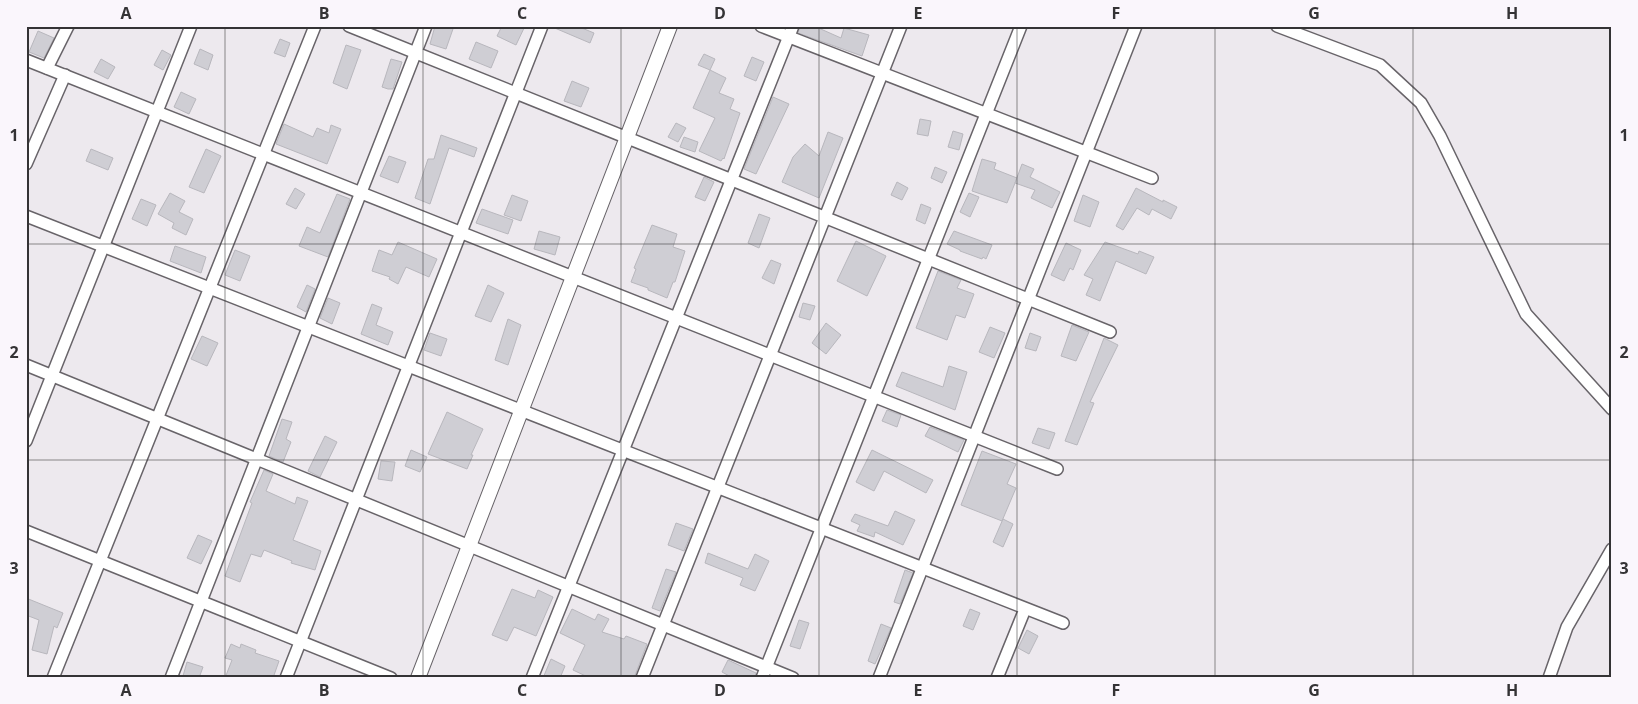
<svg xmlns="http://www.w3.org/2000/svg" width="1638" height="704" font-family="'Open Sans',sans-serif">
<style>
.building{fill:#cfced4;stroke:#b8b7bd}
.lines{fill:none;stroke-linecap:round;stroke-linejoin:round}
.minor-casing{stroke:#686469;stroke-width:14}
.tertiary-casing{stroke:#686469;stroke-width:16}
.minor{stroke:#fff;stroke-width:11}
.tertiary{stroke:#fff;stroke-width:14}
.grid{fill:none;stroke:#343335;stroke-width:1;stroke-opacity:0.55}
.neatline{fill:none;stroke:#343335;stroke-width:2}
.grid-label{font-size:16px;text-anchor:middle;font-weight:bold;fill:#343335}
</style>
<rect width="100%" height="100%" fill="#ede9ee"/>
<g class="building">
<polygon points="435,26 454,26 446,49 430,44"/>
<polygon points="502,26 525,26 516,45 497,36"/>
<polygon points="550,26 577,26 594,33 590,43"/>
<polygon points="800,26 814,26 841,38 844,28 869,35 862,56 798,33"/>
<polygon points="38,31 54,38 44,58 29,52"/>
<polygon points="280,39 290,43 285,57 274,53"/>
<polygon points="476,42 498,51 491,68 469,59"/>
<polygon points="346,45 361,50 347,89 333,83"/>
<polygon points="200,49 213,55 208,70 194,64"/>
<polygon points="162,50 171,55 163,70 154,65"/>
<polygon points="704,54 715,59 710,70 698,65"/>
<polygon points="752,57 764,62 756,81 744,76"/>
<polygon points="101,59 115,67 108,79 94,72"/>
<polygon points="391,59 402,62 393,89 388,89 382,87"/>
<polygon points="710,70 726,78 719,93 734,99 730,109 740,113 724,159 723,158 721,161 699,151 715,118 693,108"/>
<polygon points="572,81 589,88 581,107 564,101"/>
<polygon points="181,92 196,99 189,114 174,107"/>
<polygon points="773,97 789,104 756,174 744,169"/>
<polygon points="920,119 931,121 928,136 917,134"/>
<polygon points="676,123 686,128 678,142 668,137"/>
<polygon points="284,124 313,137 317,128 329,133 331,125 341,129 327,164 276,144"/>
<polygon points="953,131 963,134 959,150 948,147"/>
<polygon points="828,132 843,138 819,198 782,182 793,157 805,144 819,156"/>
<polygon points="441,135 477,148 474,157 449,148 430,204 415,198 428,159 434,159"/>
<polygon points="684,137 698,142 695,152 680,147"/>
<polygon points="91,149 113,158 108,170 86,161"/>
<polygon points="206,149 221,156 204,193 189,187"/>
<polygon points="389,156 406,162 398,183 380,176"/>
<polygon points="982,159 996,163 994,169 1017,178 1007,203 972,191"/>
<polygon points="1022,164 1034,169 1030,177 1060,192 1052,208 1031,198 1035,190 1015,183"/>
<polygon points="935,167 947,172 942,183 931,178"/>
<polygon points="704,177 714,182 705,201 695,197"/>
<polygon points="897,182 908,188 902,200 891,195"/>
<polygon points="295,188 305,194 296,209 286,204"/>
<polygon points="1136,188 1163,202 1163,200 1177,207 1171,219 1152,209 1149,215 1137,208 1123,230 1116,226"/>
<polygon points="170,193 185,201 179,212 193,219 186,235 172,228 174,223 158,214"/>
<polygon points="969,193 979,197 970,217 960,212"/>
<polygon points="337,194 350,199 328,257 299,246 307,227 320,233"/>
<polygon points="512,195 528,201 521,221 504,215"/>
<polygon points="1083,195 1099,202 1090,227 1074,221"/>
<polygon points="141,199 156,205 147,226 132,219"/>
<polygon points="921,204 931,208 925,224 916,220"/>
<polygon points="482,209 513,220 508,234 476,223"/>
<polygon points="759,214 770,218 759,248 748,243"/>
<polygon points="652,225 677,234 673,247 685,251 675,282 673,282 667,298 648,290 648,288 631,282 636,269 634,268"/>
<polygon points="539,231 560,237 555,255 534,249"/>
<polygon points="954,231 992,245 986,259 983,257 982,259 960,251 960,250 947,244"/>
<polygon points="856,241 886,256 867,296 837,281"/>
<polygon points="398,242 437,259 429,277 406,267 398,284 389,279 390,277 372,271 379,250 392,255"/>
<polygon points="1105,242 1138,254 1139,251 1154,257 1146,274 1116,261 1100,301 1086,295 1093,279 1084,275"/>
<polygon points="1066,243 1081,250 1073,270 1070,268 1064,281 1051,275"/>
<polygon points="175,246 206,257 201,273 170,261"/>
<polygon points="235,250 250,256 240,281 225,275"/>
<polygon points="771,260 781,264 774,284 762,278"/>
<polygon points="938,271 961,280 957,288 974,294 965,318 956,315 947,340 916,328"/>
<polygon points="307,285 315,289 306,312 297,307"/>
<polygon points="488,285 504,293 491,322 475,316"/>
<polygon points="328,298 340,303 332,324 320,318"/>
<polygon points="803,303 815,306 810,320 799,317"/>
<polygon points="372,304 382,308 376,325 393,332 388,345 361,334"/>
<polygon points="508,319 521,325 508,365 495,360"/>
<polygon points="826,323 841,335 826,354 812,343"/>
<polygon points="1072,325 1089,332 1076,361 1061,356"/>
<polygon points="990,327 1005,333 994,358 979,352"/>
<polygon points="430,333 447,339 441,356 424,350"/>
<polygon points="1030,333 1041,337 1036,351 1025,348"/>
<polygon points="202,336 218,343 207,366 191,359"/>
<polygon points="1104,338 1118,345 1090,402 1094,403 1077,445 1065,441"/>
<polygon points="949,366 967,372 955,410 896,386 902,372 943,387"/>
<polygon points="887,410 901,415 897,427 882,421"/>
<polygon points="447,412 483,429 471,455 473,455 467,469 428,454"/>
<polygon points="282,419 292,422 286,439 291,442 283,462 269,456"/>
<polygon points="930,427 964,440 958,452 925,436"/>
<polygon points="1038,428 1055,433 1049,449 1032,443"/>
<polygon points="325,436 337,442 320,477 308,471"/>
<polygon points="411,450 427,457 420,472 405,466"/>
<polygon points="872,450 933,480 926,493 884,471 874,491 856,482"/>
<polygon points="982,451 1016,464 1007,484 1016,488 1002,521 961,505"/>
<polygon points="381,461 395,462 392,481 378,479"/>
<polygon points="264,470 273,474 266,491 295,504 297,497 308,501 293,540 321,551 315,570 291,563 292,561 264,550 261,557 251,554 240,582 225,576 252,503 250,502"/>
<polygon points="895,511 915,520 903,545 875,532 874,537 857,531 860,525 851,521 855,514 888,526"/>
<polygon points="1003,519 1013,524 1003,547 993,542"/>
<polygon points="676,523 693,529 684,551 668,545"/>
<polygon points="198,535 212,541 201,564 187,558"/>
<polygon points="708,553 748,569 755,554 769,561 755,591 740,585 743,578 705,563"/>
<polygon points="666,569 676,572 660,611 652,608"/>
<polygon points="905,570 913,573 900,604 894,602"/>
<polygon points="512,589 535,598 538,590 553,597 536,636 514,627 507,641 492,635"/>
<polygon points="26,598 63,613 57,628 54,626 47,654 32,650 39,620 26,615"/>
<polygon points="572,609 595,620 598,614 609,619 602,632 624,639 626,636 647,644 634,678 590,678 573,670 585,645 560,633"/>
<polygon points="970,609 980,613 973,630 963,626"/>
<polygon points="799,620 809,623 800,649 790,646"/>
<polygon points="881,624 891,628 875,664 868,661"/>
<polygon points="1027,630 1038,636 1029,654 1018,648"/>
<polygon points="231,644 240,648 241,644 256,650 255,653 279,661 273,678 225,678 232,660 225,658"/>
<polygon points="551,659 565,666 560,678 543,678"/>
<polygon points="728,660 756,673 755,678 733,678 722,672"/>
<polygon points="187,662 203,667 199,678 189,678 183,676"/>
</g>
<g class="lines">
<defs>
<g id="minor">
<polyline points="349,26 1110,332"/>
<polyline points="761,26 1152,178"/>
<polyline points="1277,26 1380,65 1421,103 1440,136 1526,314 1612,409"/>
<polyline points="26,60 1057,469"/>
<polyline points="47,68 68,26"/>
<polyline points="26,164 65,75"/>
<polyline points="26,216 1063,623"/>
<polyline points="26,365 793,678"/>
<polyline points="26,441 191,26"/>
<polyline points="26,531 391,678"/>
<polyline points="53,678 315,26"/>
<polyline points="171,678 426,26"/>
<polyline points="286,678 542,26"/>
<polyline points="532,678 793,26"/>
<polyline points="642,678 901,26"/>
<polyline points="762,678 1021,26"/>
<polyline points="879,678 1136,26"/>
<polyline points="997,678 1023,614"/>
<polyline points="1549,678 1567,627 1612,549"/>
</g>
<polyline id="tertiary" points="418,678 670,26"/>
</defs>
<use href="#minor" class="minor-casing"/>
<use href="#tertiary" class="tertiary-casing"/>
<use href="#minor" class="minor"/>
<use href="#tertiary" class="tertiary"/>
</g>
<path class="grid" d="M 225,26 L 225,678M 423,26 L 423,678M 621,26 L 621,678M 819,26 L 819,678M 1017,26 L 1017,678M 1215,26 L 1215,678M 1413,26 L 1413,678M 26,244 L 1612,244M 26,460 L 1612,460"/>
<rect width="1638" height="704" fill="none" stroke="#faf6fc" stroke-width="55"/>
<rect x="28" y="28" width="1582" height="648" class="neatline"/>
<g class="grid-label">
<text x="126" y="19">A</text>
<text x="324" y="19">B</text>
<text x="522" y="19">C</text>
<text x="720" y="19">D</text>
<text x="918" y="19">E</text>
<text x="1116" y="19">F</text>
<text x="1314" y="19">G</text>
<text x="1512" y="19">H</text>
<text x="14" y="141">1</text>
<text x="1624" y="141">1</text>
<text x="14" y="358">2</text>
<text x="1624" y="358">2</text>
<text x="14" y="574">3</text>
<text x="1624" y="574">3</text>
<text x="126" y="696">A</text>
<text x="324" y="696">B</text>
<text x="522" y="696">C</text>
<text x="720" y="696">D</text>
<text x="918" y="696">E</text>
<text x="1116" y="696">F</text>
<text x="1314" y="696">G</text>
<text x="1512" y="696">H</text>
</g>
</svg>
